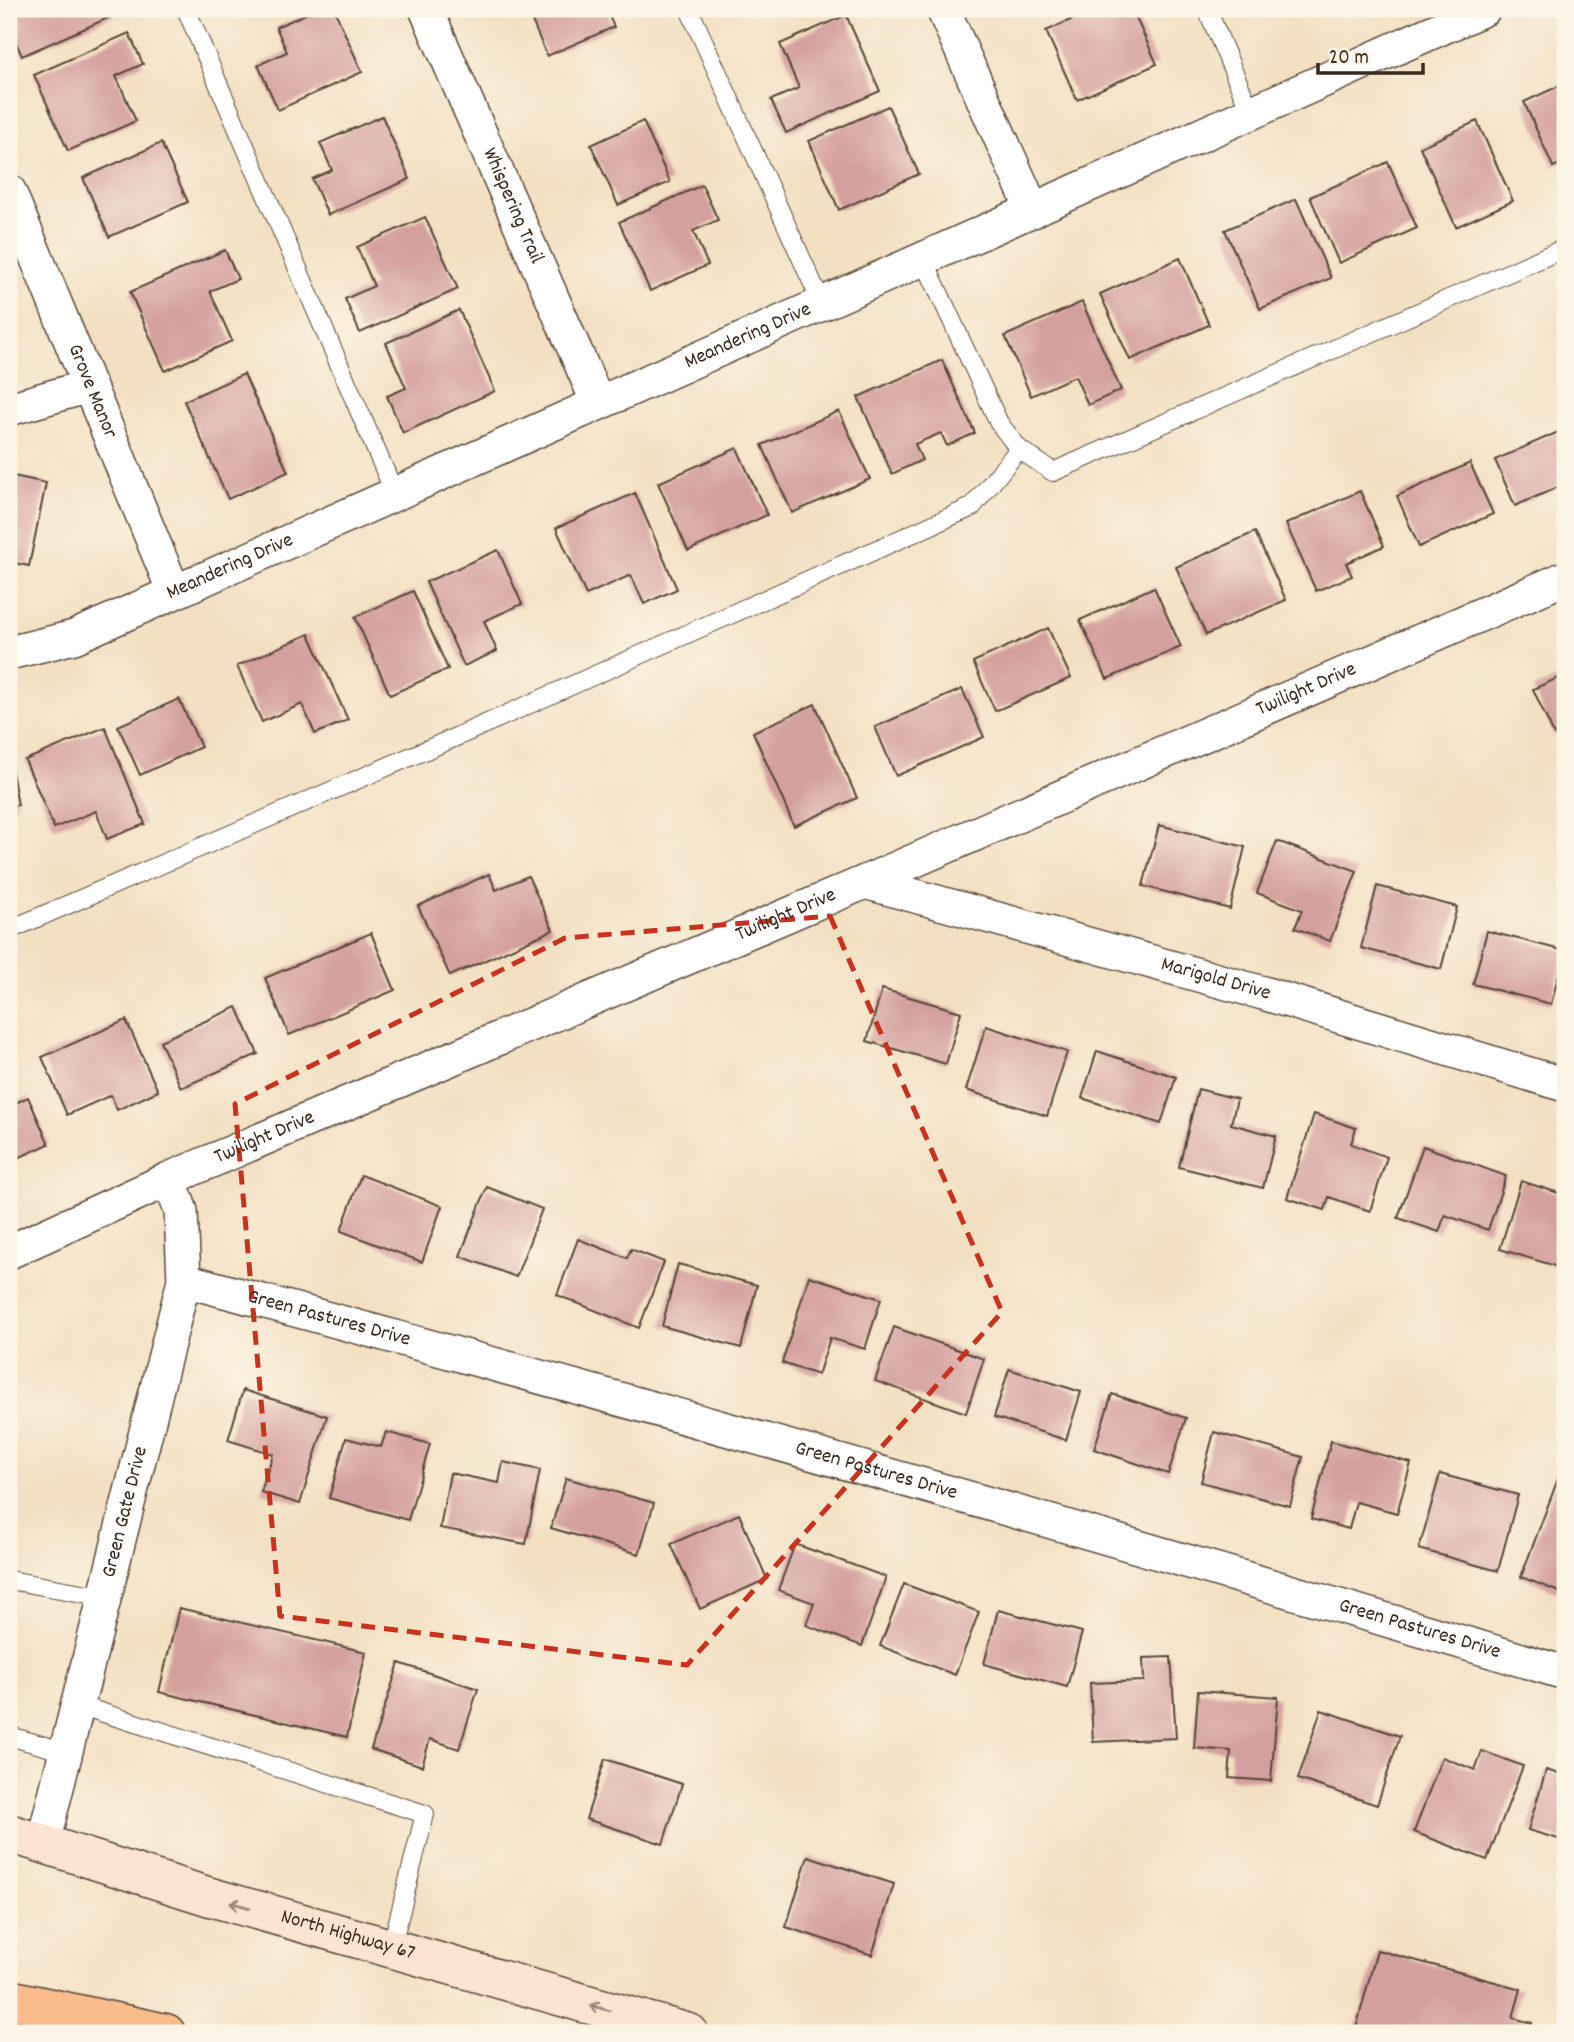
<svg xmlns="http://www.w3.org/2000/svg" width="1574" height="2042" font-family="Dekko,sans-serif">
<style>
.building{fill:#d4a09e}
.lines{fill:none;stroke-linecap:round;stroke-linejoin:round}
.service-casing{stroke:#574537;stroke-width:20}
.minor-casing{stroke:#574537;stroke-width:36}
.secondary-casing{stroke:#574537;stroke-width:41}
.motorway-casing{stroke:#574537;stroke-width:41}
.service{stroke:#fff;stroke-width:18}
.minor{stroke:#fff;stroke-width:33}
.secondary{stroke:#fde4d0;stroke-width:38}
.motorway{stroke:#f9bc8a;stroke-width:38}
.oneway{stroke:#9c8777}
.marked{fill:none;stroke:#c8321e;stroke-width:5;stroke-dasharray:14 9;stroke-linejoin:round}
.labels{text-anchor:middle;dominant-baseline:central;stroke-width:5;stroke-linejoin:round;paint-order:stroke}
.street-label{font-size:21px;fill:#3b2a1e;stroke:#fcf5e5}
</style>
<rect width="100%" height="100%" fill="#fcf5e5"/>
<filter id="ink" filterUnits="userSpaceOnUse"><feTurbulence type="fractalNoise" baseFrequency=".0143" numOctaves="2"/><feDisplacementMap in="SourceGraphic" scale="14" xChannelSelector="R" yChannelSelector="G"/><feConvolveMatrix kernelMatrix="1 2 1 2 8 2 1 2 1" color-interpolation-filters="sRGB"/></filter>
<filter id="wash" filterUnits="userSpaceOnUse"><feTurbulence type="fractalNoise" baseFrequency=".00686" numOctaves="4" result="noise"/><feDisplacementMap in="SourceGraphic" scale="28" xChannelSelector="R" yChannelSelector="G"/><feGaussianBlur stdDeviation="1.57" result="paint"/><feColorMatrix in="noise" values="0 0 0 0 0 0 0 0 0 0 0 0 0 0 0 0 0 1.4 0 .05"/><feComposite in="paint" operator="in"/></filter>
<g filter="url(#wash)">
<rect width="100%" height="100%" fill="#f3e0c2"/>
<g id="blocks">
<g class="building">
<polygon points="9,9 123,9 124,11 22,56 9,27"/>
<polygon points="317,9 334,9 362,72 278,110 258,65 287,52 276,27"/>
<polygon points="527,9 606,9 614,27 547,56"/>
<polygon points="1038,9 1055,9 1041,15"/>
<polygon points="1095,9 1132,9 1157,64 1077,100 1046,31"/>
<polygon points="846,15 880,91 786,133 771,100 799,88 780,44"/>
<polygon points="129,33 143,64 116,76 136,121 68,151 34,75"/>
<polygon points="1565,83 1565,162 1553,167 1524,102"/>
<polygon points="888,106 919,174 839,210 809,141"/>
<polygon points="382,116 410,179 328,215 312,179 332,170 320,143"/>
<polygon points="643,121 670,182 618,205 591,145"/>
<polygon points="1477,121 1513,201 1456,227 1420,147"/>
<polygon points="161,143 188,202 109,237 83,178"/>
<polygon points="1388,162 1417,228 1339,263 1310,197"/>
<polygon points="702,185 718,220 693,231 708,265 650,291 619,222"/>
<polygon points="1296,199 1331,278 1260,309 1225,230"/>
<polygon points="425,217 458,289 360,333 345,299 374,286 357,247"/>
<polygon points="225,250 238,279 210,291 232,341 165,371 130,292"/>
<polygon points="1180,258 1209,325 1130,360 1100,294"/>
<polygon points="1082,302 1121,390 1088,405 1075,376 1031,396 1005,336"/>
<polygon points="459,310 495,391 403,433 387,396 406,388 386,343"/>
<polygon points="942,360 975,433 947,446 941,433 915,444 922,460 892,474 858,397"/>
<polygon points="244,374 288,472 228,499 184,401"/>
<polygon points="839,411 870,479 792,513 762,445"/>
<polygon points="1565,429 1565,484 1515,506 1495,460"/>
<polygon points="737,448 767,515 688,551 658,483"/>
<polygon points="1470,463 1493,514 1419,547 1397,496"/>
<polygon points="9,475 46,483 29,566 9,562"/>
<polygon points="1360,491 1384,546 1346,563 1352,576 1316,591 1286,524"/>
<polygon points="635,493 677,589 644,604 631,575 586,595 556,528"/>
<polygon points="1255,532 1286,600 1206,635 1176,567"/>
<polygon points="498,550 522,604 484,621 497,651 464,666 426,582"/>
<polygon points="1154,587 1181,647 1107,679 1080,620"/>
<polygon points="413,591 448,669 390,695 355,617"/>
<polygon points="1048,628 1071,678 995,711 973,662"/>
<polygon points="309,634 348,720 315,734 302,704 262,722 237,666"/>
<polygon points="1565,675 1565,730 1554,735 1533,689"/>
<polygon points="962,689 984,737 896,776 875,727"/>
<polygon points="179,699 201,747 140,775 118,726"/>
<polygon points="815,704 857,798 794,826 753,732"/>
<polygon points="105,727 145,824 107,839 96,811 54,828 25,760"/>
<polygon points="9,755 18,805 9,806"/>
<polygon points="1159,825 1245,847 1230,909 1143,886"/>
<polygon points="1277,841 1357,871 1330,941 1295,928 1302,910 1257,893"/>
<polygon points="489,874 496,890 528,876 553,930 450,976 418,906"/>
<polygon points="1377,886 1457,907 1441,969 1361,948"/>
<polygon points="1487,931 1565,951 1551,1004 1473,984"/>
<polygon points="371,933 395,990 289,1035 265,978"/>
<polygon points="882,989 961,1012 946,1064 867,1041"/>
<polygon points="237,1007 258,1054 181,1088 160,1041"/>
<polygon points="126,1020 158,1091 117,1110 111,1095 67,1115 42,1057"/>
<polygon points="986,1026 1067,1052 1047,1116 966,1090"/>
<polygon points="1097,1051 1176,1077 1161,1124 1082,1098"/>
<polygon points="1198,1089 1237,1099 1231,1124 1276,1136 1263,1188 1179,1167"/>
<polygon points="28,1097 49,1144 9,1162 9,1106"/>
<polygon points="1314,1114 1356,1128 1351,1144 1387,1157 1370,1211 1329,1197 1325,1210 1287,1198"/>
<polygon points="1423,1146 1506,1176 1488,1230 1445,1215 1439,1232 1398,1218"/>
<polygon points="361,1175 442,1206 422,1262 341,1231"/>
<polygon points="1521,1181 1565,1195 1565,1269 1500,1249"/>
<polygon points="487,1187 542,1209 516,1277 460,1256"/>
<polygon points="578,1239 627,1258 631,1249 664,1262 639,1328 557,1295"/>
<polygon points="678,1264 757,1285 741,1348 662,1326"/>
<polygon points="809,1276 881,1299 865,1349 830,1338 818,1375 782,1363"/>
<polygon points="894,1327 984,1359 966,1413 875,1381"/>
<polygon points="1009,1369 1081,1392 1066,1440 994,1417"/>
<polygon points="243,1390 327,1416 300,1504 261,1492 273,1454 228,1440"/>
<polygon points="1112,1394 1186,1418 1168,1474 1094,1449"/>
<polygon points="386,1432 430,1444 408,1520 329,1498 346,1438 381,1447"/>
<polygon points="1214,1432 1303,1457 1290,1506 1201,1482"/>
<polygon points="1331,1441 1411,1463 1397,1513 1356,1502 1349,1529 1311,1519"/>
<polygon points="503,1462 540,1470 526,1544 440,1528 450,1473 499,1483"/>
<polygon points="1561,1471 1565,1472 1565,1577 1559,1592 1521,1577"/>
<polygon points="1440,1474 1518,1495 1498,1571 1419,1549"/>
<polygon points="566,1478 654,1503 639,1554 551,1528"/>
<polygon points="739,1514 767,1579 700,1609 671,1544"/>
<polygon points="795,1544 886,1577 862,1646 806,1625 814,1603 778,1590"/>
<polygon points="904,1584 979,1612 955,1675 880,1646"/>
<polygon points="179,1608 366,1652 347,1737 159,1692"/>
<polygon points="998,1610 1082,1632 1067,1687 984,1664"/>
<polygon points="1171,1657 1176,1738 1093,1742 1090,1683 1144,1681 1143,1658"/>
<polygon points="399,1663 478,1689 459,1749 430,1739 422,1766 371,1749"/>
<polygon points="1198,1691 1278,1697 1271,1781 1229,1778 1231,1751 1194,1748"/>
<polygon points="1321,1710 1400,1736 1377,1805 1298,1779"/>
<polygon points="1482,1751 1523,1766 1487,1860 1414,1832 1442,1757 1475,1770"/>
<polygon points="605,1759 682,1784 663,1844 586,1819"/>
<polygon points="1546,1770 1565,1776 1565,1841 1528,1830"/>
<polygon points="808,1856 894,1884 872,1955 786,1927"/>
<polygon points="1377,1950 1521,1989 1513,2018 1532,2023 1529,2033 1355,2032"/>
</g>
</g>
</g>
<g filter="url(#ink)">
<use href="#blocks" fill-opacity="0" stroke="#574537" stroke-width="2"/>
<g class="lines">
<defs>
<g id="service">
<polyline points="186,9 395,494"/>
<polyline points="689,9 822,304"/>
<polyline points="1207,9 1251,113"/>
<polyline points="923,258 999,423 1019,449 1053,472 1565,248"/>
<polyline points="9,930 456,737 972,507 1019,449"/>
<polyline points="9,1580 105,1597"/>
<polyline points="78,1705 425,1814 391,1949"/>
<polyline points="9,1736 66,1752"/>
</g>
<g id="minor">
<path id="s1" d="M 426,9 L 598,403"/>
<polyline points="943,9 1033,211"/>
<path id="s2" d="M 9,191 L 174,592"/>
<polyline points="9,409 89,386"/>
<path id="s3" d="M 9,653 L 74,637 L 1484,9"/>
<path id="s4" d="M 865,882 L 1263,993 L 1565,1085"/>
<path id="s5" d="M 9,1252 L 169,1179 L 865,882 L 1565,578"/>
<path id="s6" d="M 184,1280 C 647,1404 1107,1536 1565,1673"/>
<path id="s7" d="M 43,1843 L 184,1280 L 181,1211 L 169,1179"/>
</g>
<g id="secondary">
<path id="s8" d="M 9,1833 L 207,1896 L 689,2033"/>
</g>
<polyline id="motorway" points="9,1999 166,2033"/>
</defs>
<use href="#service" class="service-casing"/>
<use href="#minor" class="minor-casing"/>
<use href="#secondary" class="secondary-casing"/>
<use href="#motorway" class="motorway-casing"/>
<use href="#service" class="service"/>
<use href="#minor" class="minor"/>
<use href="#secondary" class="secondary"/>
<use href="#motorway" class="motorway"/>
</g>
<defs><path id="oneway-shaft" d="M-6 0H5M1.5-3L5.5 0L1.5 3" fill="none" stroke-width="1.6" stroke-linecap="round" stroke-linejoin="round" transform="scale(1.75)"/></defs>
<g class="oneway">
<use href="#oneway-shaft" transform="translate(240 1905) rotate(-164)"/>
<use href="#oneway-shaft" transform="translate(600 2008) rotate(-164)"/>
</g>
</g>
<path class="marked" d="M 830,916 L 1002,1312 L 687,1665 L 280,1616 L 235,1104 L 565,938 Z"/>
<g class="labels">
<g class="street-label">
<text stroke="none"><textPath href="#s1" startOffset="215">Whispering Trail</textPath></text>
<text stroke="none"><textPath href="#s3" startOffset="805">Meandering Drive</textPath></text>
<text stroke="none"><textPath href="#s2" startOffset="217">Grove Manor</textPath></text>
<text stroke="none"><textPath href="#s3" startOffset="238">Meandering Drive</textPath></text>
<text stroke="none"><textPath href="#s5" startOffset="1414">Twilight Drive</textPath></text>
<text stroke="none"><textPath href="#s5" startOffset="847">Twilight Drive</textPath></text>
<text stroke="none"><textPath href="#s4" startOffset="364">Marigold Drive</textPath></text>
<text stroke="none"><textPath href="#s5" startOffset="280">Twilight Drive</textPath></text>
<text stroke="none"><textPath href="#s6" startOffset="150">Green Pastures Drive</textPath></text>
<text stroke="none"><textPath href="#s6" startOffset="718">Green Pastures Drive</textPath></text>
<text stroke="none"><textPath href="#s7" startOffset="341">Green Gate Drive</textPath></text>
<text stroke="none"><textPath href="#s6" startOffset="1284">Green Pastures Drive</textPath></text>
<text stroke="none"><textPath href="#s8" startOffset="354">North Highway 67</textPath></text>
</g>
</g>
<rect width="1574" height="2042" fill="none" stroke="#fcf5e5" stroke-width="35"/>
<path d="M1318 63v10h105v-10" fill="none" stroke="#3b2a1e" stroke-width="3.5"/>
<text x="1329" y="63" font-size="21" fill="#3b2a1e" stroke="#fcf5e5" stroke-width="5" paint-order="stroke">20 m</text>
</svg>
